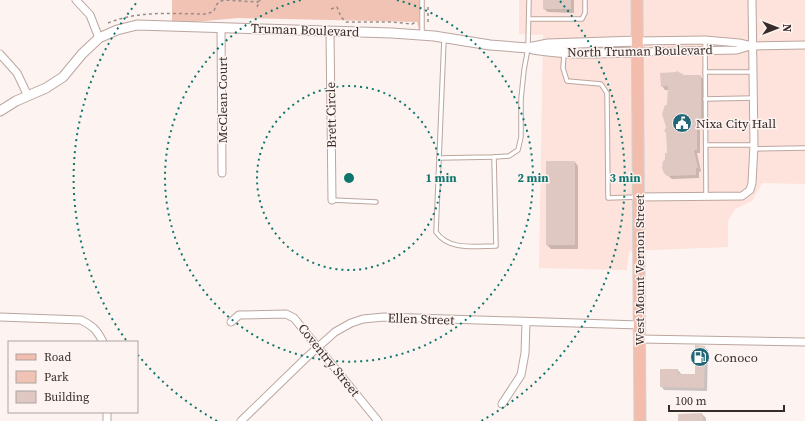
<svg xmlns="http://www.w3.org/2000/svg" width="805" height="421" font-family="'Source Serif 4',serif">
<style>
.built{fill:#fde3db}
.green{fill:#f1c3b4}
.shadow{fill:#0003}
.building{fill:#dfc8c1}
.lines{fill:none;stroke-linecap:round;stroke-linejoin:round}
.service-casing{stroke:#bca69f;stroke-width:5.5}
.minor-casing{stroke:#bca69f;stroke-width:9}
.tertiary-casing{stroke:#bca69f;stroke-width:11}
.primary-casing{stroke:#d3d1d0;stroke-width:13}
.path{stroke:#978d8a;stroke-width:1.5;stroke-dasharray:3 3;stroke-linecap:butt}
.service{stroke:#fff;stroke-width:3.5}
.minor{stroke:#fff;stroke-width:7}
.tertiary{stroke:#fff;stroke-width:9}
.primary{stroke:#f2bdad;stroke-width:11}
.ring{fill:none;stroke:#0f766e;stroke-width:2;stroke-dasharray:2 4}
.labels{text-anchor:middle;dominant-baseline:central;stroke-width:3;stroke-linejoin:round;paint-order:stroke}
.street-label{font-size:13px;fill:#362d2a;stroke:#fdf3f0}
.poi-label{font-size:13px;fill:#362d2a;stroke:#fdf3f0;text-anchor:start}
.centre{fill:#0f766e;stroke:#fdf3f0;stroke-width:2}
.ring-label{font-size:12px;text-anchor:middle;font-weight:bold;fill:#0f766e;stroke:#fdf3f0;stroke-width:3;stroke-linejoin:round;paint-order:stroke}
</style>
<rect width="100%" height="100%" fill="#fdf3f0"/>
<polygon class="built" points="519,0 805,0 805,184 762,183 752,201 735,209 728,221 728,247 629,251 627,270 539,268 543,35 519,34"/>
<polygon class="green" points="172,0 419,0 419,30 417,22 238,18 172,24"/>
<g class="shadow">
<polygon points="544,0 574,0 574,13 548,12 544,9"/>
<polygon points="684,76 700,76 704,80 704,127 700,127 700,153 697,153 701,171 699,172 699,178 672,179 665,173 666,161 668,154 667,127 669,90 665,90 662,86"/>
<polygon points="575,162 578,166 578,249 551,249 547,245"/>
<polygon points="704,347 708,350 707,391 664,390 661,386 661,370 678,370 682,375 695,375"/>
<polygon points="702,414 706,418 706,421 679,421"/>
</g>
<g class="building">
<rect x="543" y="0" width="28" height="9"/>
<polygon points="677,71 684,75 701,75 701,123 697,123 697,150 694,150 698,168 696,168 696,175 667,176 664,173 662,168 663,161 665,160 665,153 667,153 666,132 664,132 666,127 662,114 665,105 667,105 668,86 661,87 660,73 676,72"/>
<rect x="546" y="161" width="29" height="84"/>
<polygon points="695,345 705,346 704,388 660,387 660,369 678,369 678,374 695,374"/>
<polygon points="702,413 703,421 678,421 678,414"/>
</g>
<g class="lines">
<defs>
<g id="service">
<polyline points="529,19 582,19 585,13 585,0"/>
<polyline points="422,34 422,0"/>
<path d="M 444,39 L 436,232 C 449,251 475,246 496,246 L 494,157"/>
<polyline points="705,40 706,197"/>
<polyline points="564,54 563,68 567,81 601,84 607,93 608,198 638,197"/>
<polyline points="705,72 753,72"/>
<polyline points="705,99 753,98"/>
<polyline points="706,145 754,145"/>
<polyline points="754,149 805,148"/>
<polyline points="439,158 494,157 509,156 518,150 521,137 521,99 524,70 528,48 529,0"/>
<polyline points="332,200 376,202"/>
</g>
<g id="minor">
<polyline points="76,0 90,15 99,38"/>
<polyline points="221,27 222,173"/>
<polyline points="330,31 332,200"/>
<polyline points="638,41 705,40 739,43 752,46 805,45"/>
<polyline points="638,52 737,50 750,46"/>
<polyline points="0,54 17,73 28,96"/>
<polyline points="639,197 742,196 750,190 752,183 754,145 752,0"/>
<path d="M 0,317 L 81,320 C 93,326 97,330 103,342"/>
<polyline points="231,322 239,315 286,314 294,318 378,421"/>
<polyline points="640,339 805,342"/>
<polyline points="502,404 521,375 525,353 526,322"/>
<polyline points="107,412 107,421"/>
<polyline points="241,421 307,357 335,332 351,323 363,319 384,317 640,325"/>
</g>
<g id="tertiary">
<path d="M 533,49 C 567,55 603,53 638,52"/>
<polyline points="0,111 16,101 46,88 63,77 82,54 99,38 117,30 137,25 392,33 434,36 490,45 528,48 548,44 638,41"/>
</g>
<polyline id="primary" points="637,0 640,421"/>
</defs>
<use href="#service" class="service-casing"/>
<use href="#minor" class="minor-casing"/>
<use href="#tertiary" class="tertiary-casing"/>
<use href="#primary" class="primary-casing"/>
<g class="path">
<polyline points="257,7 260,0"/>
<polyline points="331,9 337,7 341,17 346,22 392,22 412,24 416,22"/>
<polyline points="428,22 428,5"/>
<path d="M 108,23 C 140,10 174,14 207,14 L 214,11 C 216,5 217,2 224,0 L 258,2 L 258,0"/>
</g>
<use href="#service" class="service"/>
<use href="#minor" class="minor"/>
<use href="#tertiary" class="tertiary"/>
<use href="#primary" class="primary"/>
</g>
<g class="ring">
<circle cx="349" cy="178" r="92"/>
<path d="M397 0A184 184 0 1 1 301 0"/>
<path d="M217 421A276 276 0 0 1 138 355M126 340A276 276 0 0 1 138 1M560 1A276 276 0 0 1 481 421"/>
</g>
<defs>
<symbol id="civic-disc" viewBox="-11 -11 22 22"><circle r="9.5" fill="#226778" stroke="#fdf3f0"/><path d="M-.6-6.5H3V-4.5H.6V-3L4-1V1h2V6H-6V1h2V-1L-.6-3ZM-1.2 2.5V6h2.4V2.5Z" fill="#fff"/></symbol>
<symbol id="fuel-disc" viewBox="-11 -11 22 22"><circle r="9.5" fill="#226778" stroke="#fdf3f0"/><path d="M-5.5-6h7V0h2V4h1.3V-2.5L3-4.5l.8-.8L6-3V5H2.5V1h-1V6h-7ZM-4.2-4.7v3.2H.2V-4.7Z" fill="#fff"/></symbol>
</defs>
<g fill-rule="evenodd">
<use href="#civic-disc" x="671" y="112" width="22" height="22"/>
<use href="#fuel-disc" x="689" y="346" width="22" height="22"/>
</g>
<g class="labels">
<g class="street-label">
<text transform="translate(305 30) rotate(2)">Truman Boulevard</text>
<text transform="translate(640 51) rotate(-1)">North Truman Boulevard</text>
<text transform="translate(222 100) rotate(-90)">McClean Court</text>
<text transform="translate(331 115) rotate(-91)">Brett Circle</text>
<text transform="translate(639 270) rotate(-90)">West Mount Vernon Street</text>
<text transform="translate(421 319) rotate(2)">Ellen Street</text>
<text transform="translate(329 360) rotate(51)">Coventry Street</text>
</g>
<g class="poi-label">
<text x="696" y="123">Nixa City Hall</text>
<text x="714" y="357">Conoco</text>
</g>
</g>
<circle cx="349" cy="178" r="6" class="centre"/>
<g class="ring-label">
<text x="441" y="182">1 min</text>
<text x="533" y="182">2 min</text>
<text x="625" y="182">3 min</text>
</g>
<rect x="8" y="341" width="130" height="72" fill="#fdf3f0" stroke="#ada4a1"/>
<rect x="16" y="354" width="20" height="6" fill="#f2bdad" stroke="#ada4a1"/>
<text x="44" y="361" font-size="12" fill="#362d2a">Road</text>
<rect x="16" y="371" width="20" height="12" fill="#f1c3b4" stroke="#ada4a1"/>
<text x="44" y="381" font-size="12" fill="#362d2a">Park</text>
<rect x="16" y="391" width="20" height="12" fill="#dfc8c1" stroke="#ada4a1"/>
<text x="44" y="401" font-size="12" fill="#362d2a">Building</text>
<g transform="translate(777 28) rotate(90)" stroke="#fdf3f0" stroke-width="3" paint-order="stroke">
<path d="M0-3L7 15L0 10L-7 15Z" fill="#362d2a"/>
<text y="-6" font-size="11" font-weight="bold" text-anchor="middle" fill="#362d2a">N</text>
</g>
<path d="M669 405v6h115v-6" fill="none" stroke="#362d2a" stroke-width="2"/>
<text x="675" y="405" font-size="12" fill="#362d2a" stroke="#fdf3f0" stroke-width="3" paint-order="stroke">100 m</text>
</svg>
